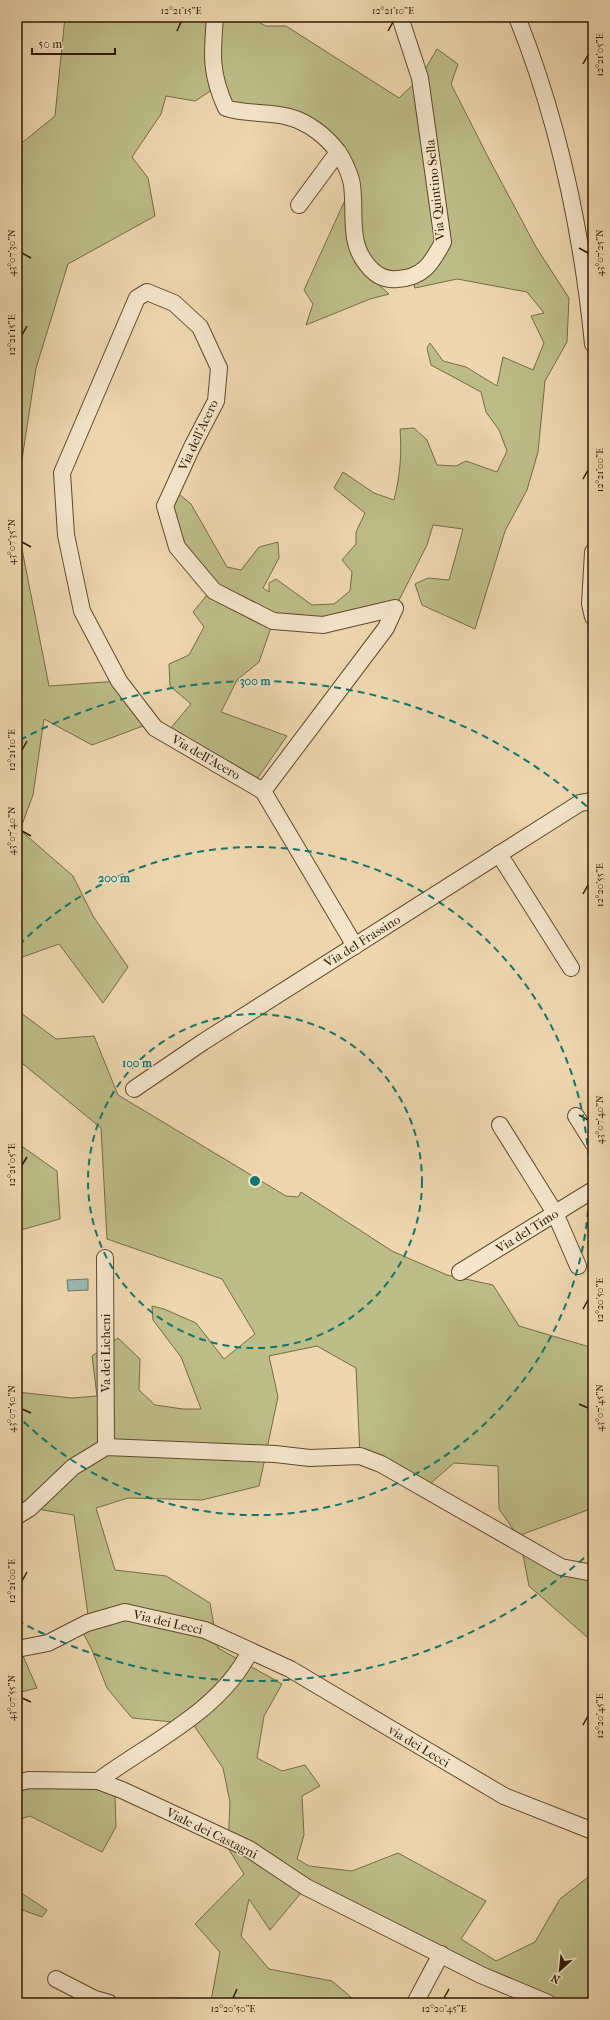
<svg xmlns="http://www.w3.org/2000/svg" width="610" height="2020" font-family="'IM FELL French Canon',serif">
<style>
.green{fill:#bdbd87;stroke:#766c44}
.water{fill:#99b9ae;stroke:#6f7a68}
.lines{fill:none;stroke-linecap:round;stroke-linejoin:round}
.minor-casing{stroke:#5f4a2c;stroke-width:18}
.minor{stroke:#f4e5cb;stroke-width:16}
.ticks{fill:none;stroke:#2f1b00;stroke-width:1.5}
.ring{fill:none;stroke:#0f766e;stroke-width:2;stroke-dasharray:7 5}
.labels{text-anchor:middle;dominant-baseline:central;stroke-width:3;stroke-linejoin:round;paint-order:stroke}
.street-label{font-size:13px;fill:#2f1b00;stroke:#f4e5cb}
.centre{fill:#0f766e;stroke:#f4e5cb;stroke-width:2}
.ring-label{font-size:12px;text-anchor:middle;font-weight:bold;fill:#0f766e;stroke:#f4e5cb;stroke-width:3;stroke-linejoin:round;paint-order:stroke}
.neatline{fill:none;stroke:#2f1b00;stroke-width:1.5}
.ticks-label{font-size:10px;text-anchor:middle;fill:#2f1b00}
</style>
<rect width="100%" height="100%" fill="#eed7af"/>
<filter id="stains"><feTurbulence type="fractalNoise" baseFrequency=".005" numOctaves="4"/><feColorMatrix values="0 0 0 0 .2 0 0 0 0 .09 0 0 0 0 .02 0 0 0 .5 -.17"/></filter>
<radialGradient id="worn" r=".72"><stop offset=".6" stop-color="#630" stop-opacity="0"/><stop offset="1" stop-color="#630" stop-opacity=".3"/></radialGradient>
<g class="green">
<polygon points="65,17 210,17 212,90 195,101 166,96 161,114 132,157 148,178 155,216 68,264 36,368 17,492 17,147 55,116"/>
<path d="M 215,17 L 248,17 L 266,26 L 286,26 L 399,98 L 420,78 L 437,49 L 458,64 L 451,84 L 488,157 L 536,247 L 569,298 L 567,342 L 545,381 L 538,452 L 527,490 L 505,531 L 475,629 L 422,605 L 415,584 L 428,578 L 449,580 L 463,529 L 433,525 L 427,545 L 395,608 L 323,625 L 273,622 L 259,662 L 237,680 L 221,712 L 287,736 L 257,779 L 170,729 L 191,704 L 170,686 L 169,664 L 189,655 L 204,627 L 193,612 L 212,589 L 177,547 L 171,493 L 180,495 L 191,504 L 227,567 L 241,570 L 259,547 L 278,542 L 279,558 L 263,588 L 269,592 L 269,583 L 276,579 L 312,605 L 334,604 L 350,591 L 352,572 L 342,560 L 356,544 L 356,532 L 365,513 L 334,488 L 343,472 L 374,493 L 394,500 C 400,476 402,454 400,429 L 414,428 L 427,440 L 437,465 L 456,466 L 466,461 L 497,472 L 507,451 L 499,430 L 486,412 L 481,392 L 431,365 L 427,348 L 430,343 L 443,361 L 466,367 L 497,386 L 503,357 L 533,370 L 544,343 L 531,316 L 544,313 L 527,292 L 457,279 L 415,288 L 411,277 L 391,280 L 354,243 L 355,263 L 389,294 L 370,299 L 306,325 L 313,304 L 304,290 L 351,187 L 314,128 L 226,108 Z"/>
<polygon points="17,524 49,686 119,681 151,723 92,745 44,719 33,795 20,830 73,876 93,916 128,967 103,1003 59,944 17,959"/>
<polygon points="17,1010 56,1039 94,1036 118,1095 286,1196 298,1197 301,1192 392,1251 447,1275 493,1285 519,1326 593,1348 593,1508 518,1536 499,1509 498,1466 454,1463 424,1489 360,1456 356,1368 317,1346 269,1356 278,1397 259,1486 202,1500 128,1498 96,1508 115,1570 166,1576 210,1603 218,1648 282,1684 264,1716 257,1758 282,1771 305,1765 320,1786 302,1796 304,1835 297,1859 309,1866 352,1871 398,1853 486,1901 461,1939 496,1961 535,1942 560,1899 591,1875 593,1877 593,2003 548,2003 306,1887 270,1930 249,1899 241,1936 269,1969 332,1981 358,2003 194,2003 211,2001 220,1952 195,1924 244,1874 228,1848 230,1802 223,1768 193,1724 132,1718 107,1688 92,1650 80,1627 89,1622 74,1515 30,1508 17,1516 17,1392 72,1398 97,1396 92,1356 118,1338 140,1359 139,1390 155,1405 183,1409 201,1409 181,1357 153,1320 152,1306 164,1309 196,1323 224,1359 255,1334 222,1279 107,1239 101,1128 17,1059"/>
<polygon points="17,1143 57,1171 60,1219 17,1231"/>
<polygon points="521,1544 585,1572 593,1563 593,1637 587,1637 529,1586"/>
<polygon points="17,1649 20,1649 37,1688 17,1693"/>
<polygon points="98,1781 115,1796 116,1827 102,1852 30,1816 17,1820 17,1783"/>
<polygon points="17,1890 47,1910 42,1917 17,1908"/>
</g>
<polygon class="water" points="88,1279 88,1290 68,1291 67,1280"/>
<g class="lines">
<defs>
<g id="minor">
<path d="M 215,17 C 212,54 210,73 226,108 C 248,115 268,111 289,117 C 308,122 326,136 338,152 C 343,159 351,176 352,185 C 356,215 347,244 370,268 C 377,276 386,280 397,279 C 423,278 432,263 443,242 L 420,78 L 400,17"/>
<path d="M 517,17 C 559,122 582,232 593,344"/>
<polyline points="299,205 338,152"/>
<polyline points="593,552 590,604 593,617"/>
<polyline points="263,791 155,728 119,681 82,611 66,535 62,473 137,298 147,292 174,303 200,327 219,368 216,401 192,447 165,506 177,547 214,591 273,621 323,625 395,608 386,628 263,791 355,946"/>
<polyline points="499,854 571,968"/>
<polyline points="134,1089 203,1042 580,803 593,801"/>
<polyline points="576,1116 593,1143"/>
<polyline points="500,1125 555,1213 578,1266"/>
<polyline points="105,1258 106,1447"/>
<polyline points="460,1272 593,1190"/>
<polyline points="17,1516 30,1508 73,1467 106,1447 275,1454 310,1458 360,1456 381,1464 561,1567 593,1573"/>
<polyline points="17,1649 48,1643 87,1623 125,1612 205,1630 290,1669 504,1796 593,1831"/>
<path d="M 250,1651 C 221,1711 149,1743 98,1781 L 122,1790 L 249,1849 L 306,1887 L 481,1975 L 548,2003"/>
<polyline points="17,1783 29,1780 98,1781"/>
<polyline points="56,1979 95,1999 109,2003"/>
<polyline points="415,2003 441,1954"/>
</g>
</defs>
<use href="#minor" class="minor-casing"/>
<use href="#minor" class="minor"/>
</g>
<path class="ticks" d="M 177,31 L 181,22M 388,31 L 393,22M 583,64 L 588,55M 579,248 L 588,253M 22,253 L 31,258M 22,335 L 27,326M 583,479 L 588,470M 22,542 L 31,547M 22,750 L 27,741M 22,831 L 31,836M 583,894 L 588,885M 579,1115 L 588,1120M 22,1165 L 27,1157M 583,1309 L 588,1300M 579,1404 L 588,1408M 22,1409 L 31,1413M 22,1581 L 27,1572M 22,1698 L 31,1702M 583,1725 L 588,1716M 233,1998 L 237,1989M 444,1998 L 449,1989"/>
<g class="ring">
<circle cx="255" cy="1181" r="167"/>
<path d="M19 945A334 334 0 1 1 19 1417"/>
<path d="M593 1550A500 500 0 0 1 20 1622M20 740A500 500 0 0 1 593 812"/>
</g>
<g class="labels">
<g class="street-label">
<text transform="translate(435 190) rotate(-96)">Via Quintino Sella</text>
<text transform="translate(198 435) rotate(-65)">Via dell'Acero</text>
<text transform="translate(206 757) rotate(30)">Via dell'Acero</text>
<text transform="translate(362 941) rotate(-32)">Via del Frassino</text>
<text transform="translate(527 1231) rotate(-32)">Via del Timo</text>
<text transform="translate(105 1353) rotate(-90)">Va dei Licheni</text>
<text transform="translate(168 1622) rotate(13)">Via dei Lecci</text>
<text transform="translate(419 1746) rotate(31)">via dei Lecci</text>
<text transform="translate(212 1833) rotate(26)">Viale dei Castagni</text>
</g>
</g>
<circle cx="255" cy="1181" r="6" class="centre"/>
<g class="ring-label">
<text x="255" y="685">300 m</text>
<text x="114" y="882">200 m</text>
<text x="137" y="1067">100 m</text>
</g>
<rect width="610" height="2020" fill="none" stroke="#eed7af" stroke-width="44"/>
<g transform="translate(560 1970) rotate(207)" stroke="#f4e5cb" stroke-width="3" paint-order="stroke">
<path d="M0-3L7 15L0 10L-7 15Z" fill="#2f1b00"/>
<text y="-6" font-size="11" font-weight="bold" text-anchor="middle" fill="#2f1b00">N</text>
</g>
<path d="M32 48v6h83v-6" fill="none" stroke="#2f1b00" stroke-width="2"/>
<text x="38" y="48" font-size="12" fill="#2f1b00" stroke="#f4e5cb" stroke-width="3" paint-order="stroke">50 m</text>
<rect x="22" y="22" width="566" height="1976" class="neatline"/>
<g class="ticks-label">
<text x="181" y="14">12°21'15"E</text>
<text x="393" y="14">12°21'10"E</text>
<text transform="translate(599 55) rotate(-90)" y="4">12°21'05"E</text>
<text transform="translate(599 253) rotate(-90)" y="4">43°07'25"N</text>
<text transform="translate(11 253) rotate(-90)" y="4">43°07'30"N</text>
<text transform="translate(11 335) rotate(-90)" y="4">12°21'15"E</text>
<text transform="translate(599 470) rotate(-90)" y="4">12°21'00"E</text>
<text transform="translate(11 542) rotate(-90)" y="4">43°07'35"N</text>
<text transform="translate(11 750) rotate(-90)" y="4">12°21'10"E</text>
<text transform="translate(11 831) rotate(-90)" y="4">43°07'40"N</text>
<text transform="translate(599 885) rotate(-90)" y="4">12°20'55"E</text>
<text transform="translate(599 1120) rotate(-90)" y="4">43°07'40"N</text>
<text transform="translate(11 1165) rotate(-90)" y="4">12°21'05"E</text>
<text transform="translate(599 1300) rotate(-90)" y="4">12°20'50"E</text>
<text transform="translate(599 1408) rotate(-90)" y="4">43°07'45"N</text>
<text transform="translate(11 1409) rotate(-90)" y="4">43°07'50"N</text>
<text transform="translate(11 1581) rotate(-90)" y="4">12°21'00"E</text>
<text transform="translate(11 1698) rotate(-90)" y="4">43°07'55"N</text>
<text transform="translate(599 1716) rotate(-90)" y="4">12°20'45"E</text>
<text x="233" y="2012">12°20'50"E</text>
<text x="444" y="2012">12°20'45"E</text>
</g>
<rect width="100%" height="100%" filter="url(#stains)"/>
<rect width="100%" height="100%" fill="url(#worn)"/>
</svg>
